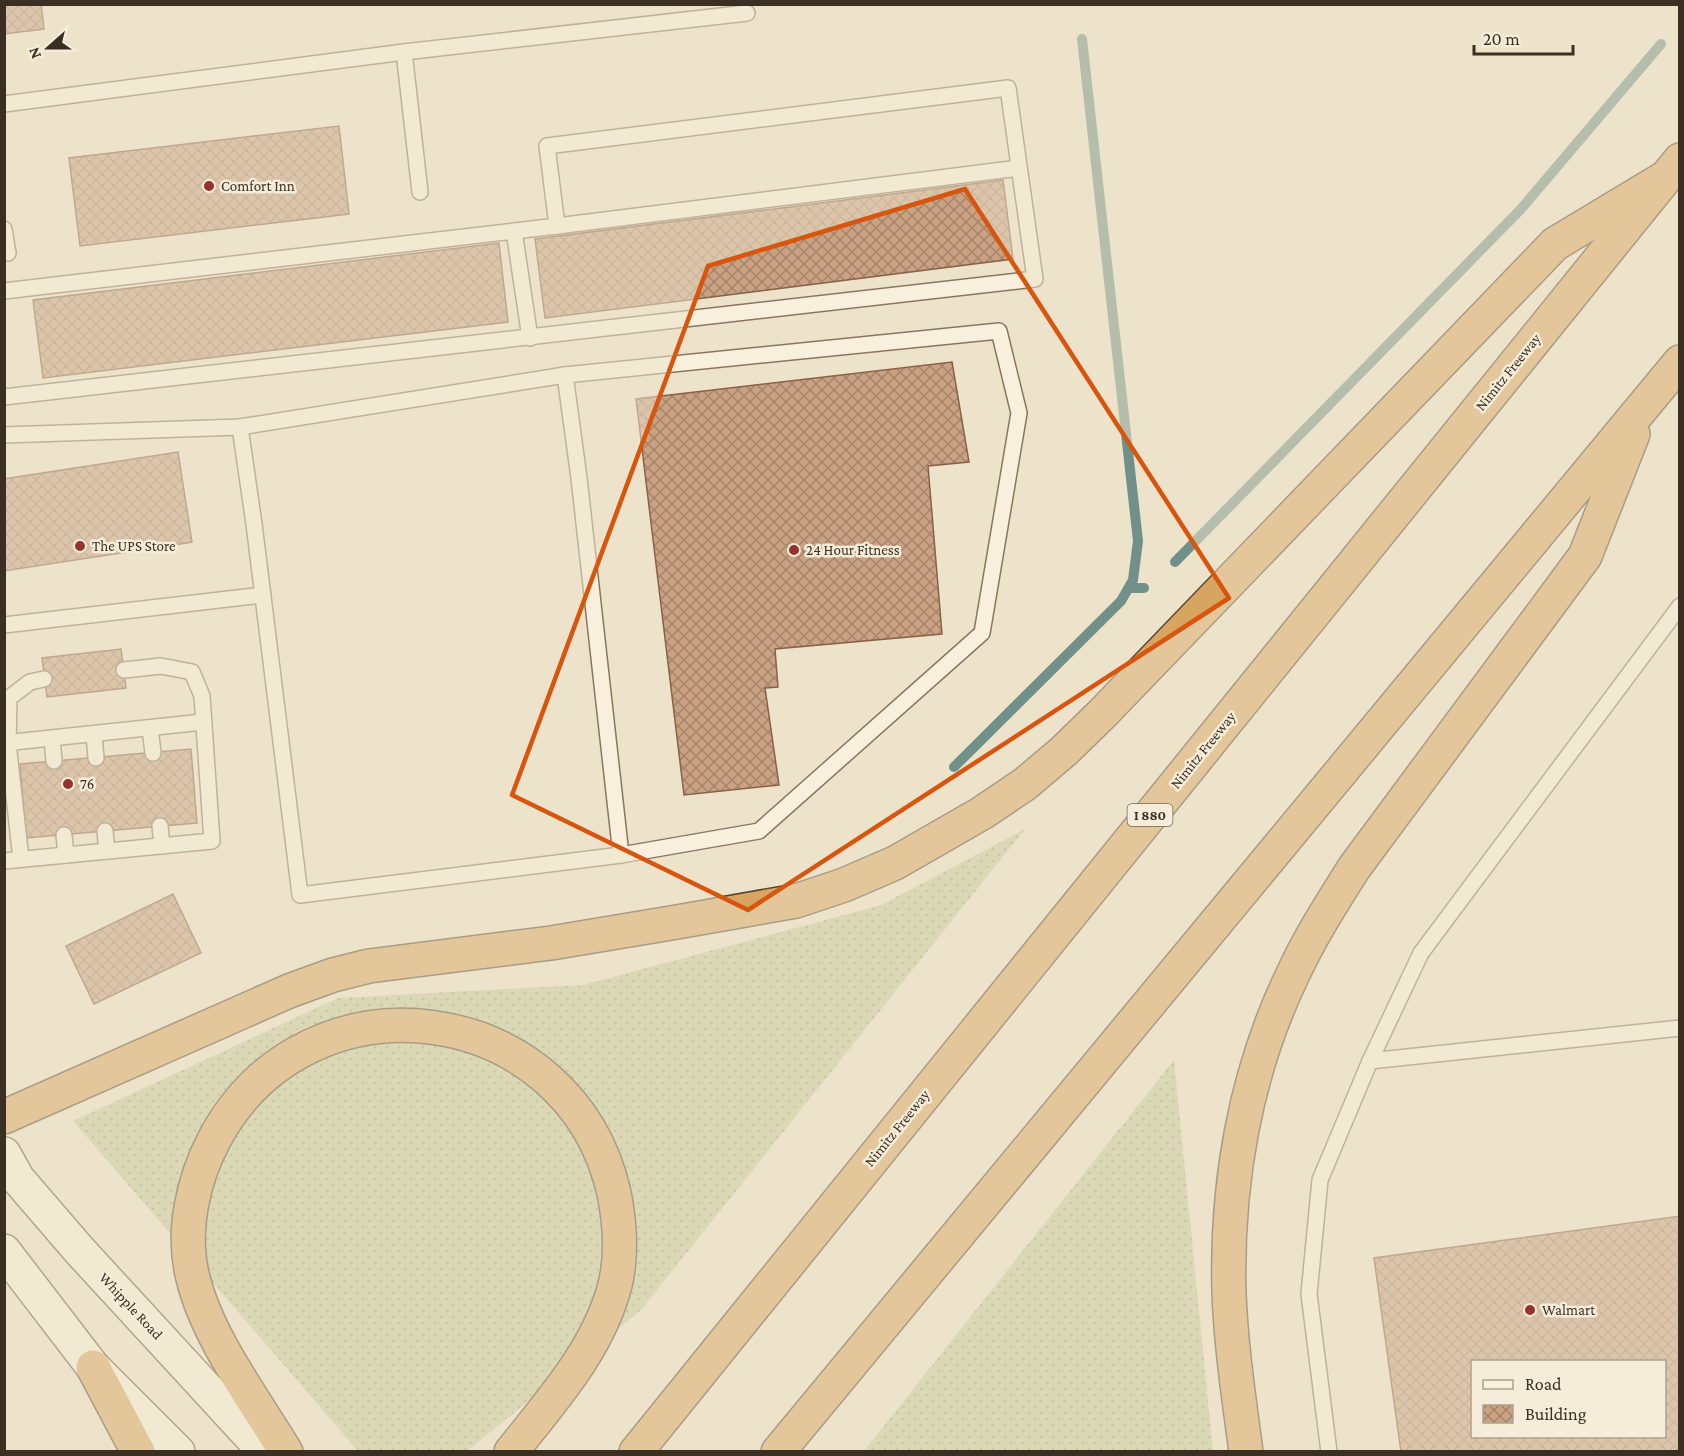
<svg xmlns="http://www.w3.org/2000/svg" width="1684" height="1456" font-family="'Crimson Pro',serif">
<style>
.grass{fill:url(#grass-dots)}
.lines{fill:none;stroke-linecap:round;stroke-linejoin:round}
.stream{stroke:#719089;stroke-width:10}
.building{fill:url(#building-cross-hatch);stroke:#886146;stroke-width:1.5;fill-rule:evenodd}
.service-casing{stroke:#89765f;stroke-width:18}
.secondary-casing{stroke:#6c5742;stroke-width:36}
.motorway-casing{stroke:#584533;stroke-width:36}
.service{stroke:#f8f0dd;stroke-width:15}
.secondary{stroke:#f8f0dd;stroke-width:33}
.motorway{stroke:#d7a560;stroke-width:33}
.marked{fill:none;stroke:#d7550e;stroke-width:4.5;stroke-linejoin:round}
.poi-dot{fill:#963231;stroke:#f5edd9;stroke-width:2}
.labels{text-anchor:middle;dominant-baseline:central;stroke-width:5;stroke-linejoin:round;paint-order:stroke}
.shield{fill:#f5edd9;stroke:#736759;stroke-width:1.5}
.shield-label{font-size:14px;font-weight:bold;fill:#3b2e22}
.poi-label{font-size:15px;fill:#3b2e22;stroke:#f5edd9;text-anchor:start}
.street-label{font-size:15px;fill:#3b2e22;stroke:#f5edd9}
</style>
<defs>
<pattern id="grass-dots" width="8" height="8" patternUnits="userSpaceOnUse" patternTransform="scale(1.5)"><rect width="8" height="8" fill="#c5cb9e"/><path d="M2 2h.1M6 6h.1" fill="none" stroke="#a1a580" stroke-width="1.8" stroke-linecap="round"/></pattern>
<pattern id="building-cross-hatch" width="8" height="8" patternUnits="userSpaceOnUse" patternTransform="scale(1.5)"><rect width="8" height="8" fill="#caa182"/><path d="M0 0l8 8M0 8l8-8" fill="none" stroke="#a5846a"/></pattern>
</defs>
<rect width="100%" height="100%" fill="#ede3ca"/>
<g class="grass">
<polygon points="1025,829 641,1310 467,1451 358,1451 73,1121 338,998 583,985 881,905"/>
<polygon points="1174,1060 1213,1451 864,1451"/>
</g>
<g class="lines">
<g class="stream">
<polyline points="1175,562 1521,209 1661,44"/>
<polyline points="1129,588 1144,588"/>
<polyline points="954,767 1121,601 1133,580 1138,541 1082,39"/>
</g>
</g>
<g class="building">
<polygon points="4,4 41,4 44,29 4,34"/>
<polygon points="339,126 349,214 80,246 69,158"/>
<polygon points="1003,180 1013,259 545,318 535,239"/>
<polygon points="499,243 508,322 43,378 33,300"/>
<polygon points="952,362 969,462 928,466 942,634 775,649 778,687 765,688 779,785 684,795 636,399"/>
<polygon points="178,452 192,542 4,571 4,479"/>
<polygon points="121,649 126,688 47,697 42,658"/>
<polygon points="191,749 197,823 26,838 20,764"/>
<polygon points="173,894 201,953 94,1004 66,946"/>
<path d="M 1680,1216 L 1680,1452 L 1401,1452 L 1374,1258 ZM 1472,1362 L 1664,1362 L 1664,1436 L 1472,1436 Z"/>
</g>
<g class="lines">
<defs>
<g id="service">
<polyline points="404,52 420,192"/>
<polyline points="4,104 404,52 747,13"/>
<polyline points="557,226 1019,168"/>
<polyline points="4,229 8,253"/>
<polyline points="514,231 530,338"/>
<polyline points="4,291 557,226 547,146 1008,88 1035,279 4,397"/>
<polyline points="240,427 254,524 300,895 621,855 579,478 565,375"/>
<polyline points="4,435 240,427 565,375 999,331 1019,413 982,633 759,831 621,855"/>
<polyline points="4,625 263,595"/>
<polyline points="150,728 153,753"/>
<polyline points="94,734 96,758"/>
<polyline points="52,738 54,761"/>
<polyline points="4,743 203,722"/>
<polyline points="160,826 162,846"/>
<polyline points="105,831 107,851"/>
<polyline points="64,835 66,855"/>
<polyline points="21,859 8,743 9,698 30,682 44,679"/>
<polyline points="4,861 212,841 202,696 192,672 161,666 124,670"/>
<polyline points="1370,1061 1421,953 1680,606"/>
<polyline points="1329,1452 1309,1294 1320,1180 1370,1061 1680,1028"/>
</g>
<g id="secondary">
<polyline points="4,1154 18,1179 80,1251 265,1452"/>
<polyline points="4,1251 93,1367 178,1452"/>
</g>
<g id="motorway">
<polyline points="4,1117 289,991 333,975 369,966 551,943 677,922 796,901 844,885 895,863 982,813 1025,784 1064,751 1102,714 1555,244 1663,179"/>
<polyline points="93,1367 138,1452"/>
<path d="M 286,1452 C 254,1399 207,1337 193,1278 C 181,1232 193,1179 215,1138 C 309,964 570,999 614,1193 C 620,1223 622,1256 615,1285 C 598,1350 552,1400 511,1452"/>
<polyline points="636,1452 1680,160"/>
<polyline points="778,1452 1680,362"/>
<path d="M 1246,1452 C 1239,1399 1231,1346 1229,1293 C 1226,1184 1245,1073 1293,974 C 1310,937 1332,903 1354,868 L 1585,556 L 1633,434"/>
</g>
</defs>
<use href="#service" class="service-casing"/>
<use href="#secondary" class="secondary-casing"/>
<use href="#motorway" class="motorway-casing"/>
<use href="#service" class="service"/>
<use href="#secondary" class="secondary"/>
<use href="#motorway" class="motorway"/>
</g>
<path d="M0 0H1684V1456H0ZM 965,189 L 1229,598 L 748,910 L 512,795 L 708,266 Z" fill="#ede3ca" fill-opacity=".55" fill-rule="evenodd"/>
<path class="marked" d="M 965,189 L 1229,598 L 748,910 L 512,795 L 708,266 Z"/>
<g class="poi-dot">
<circle cx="209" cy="186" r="6"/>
<circle cx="80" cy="546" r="6"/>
<circle cx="794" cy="550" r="6"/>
<circle cx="68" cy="784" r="6"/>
<circle cx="1530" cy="1310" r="6"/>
</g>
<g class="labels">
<rect class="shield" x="1127.5" y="804" width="45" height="22" rx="4.5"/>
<g class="shield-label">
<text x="1150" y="815">I 880</text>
</g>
<g class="poi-label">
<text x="221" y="186">Comfort Inn</text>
<text x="92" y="546">The UPS Store</text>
<text x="806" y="550">24 Hour Fitness</text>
<text x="80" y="784">76</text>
<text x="1542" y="1310">Walmart</text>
</g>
<g class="street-label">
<text transform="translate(1508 372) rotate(-51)">Nimitz Freeway</text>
<text transform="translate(1203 750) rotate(-51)">Nimitz Freeway</text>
<text transform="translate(897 1128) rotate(-51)">Nimitz Freeway</text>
<text transform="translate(131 1306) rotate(47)">Whipple Road</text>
</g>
</g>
<rect width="1684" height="1456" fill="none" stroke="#3b2e22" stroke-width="12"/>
<rect x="1471" y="1360" width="195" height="78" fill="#f5edd9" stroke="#aba190" stroke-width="1.5"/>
<rect x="1483" y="1380" width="30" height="9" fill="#f8f0dd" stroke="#aba190" stroke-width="1.5"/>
<text x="1525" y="1390" font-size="18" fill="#3b2e22">Road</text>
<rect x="1483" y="1405" width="30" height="18" fill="url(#building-cross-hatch)" stroke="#aba190" stroke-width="1.5"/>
<text x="1525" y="1420" font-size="18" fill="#3b2e22">Building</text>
<g transform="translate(48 48) rotate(249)" stroke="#f5edd9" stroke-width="4.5" paint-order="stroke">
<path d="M0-4.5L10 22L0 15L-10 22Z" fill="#3b2e22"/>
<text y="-9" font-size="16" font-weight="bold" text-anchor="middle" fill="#3b2e22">N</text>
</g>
<path d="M1474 45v9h99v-9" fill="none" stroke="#3b2e22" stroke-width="3"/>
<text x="1483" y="45" font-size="18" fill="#3b2e22" stroke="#f5edd9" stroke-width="4.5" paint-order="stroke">20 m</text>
</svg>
